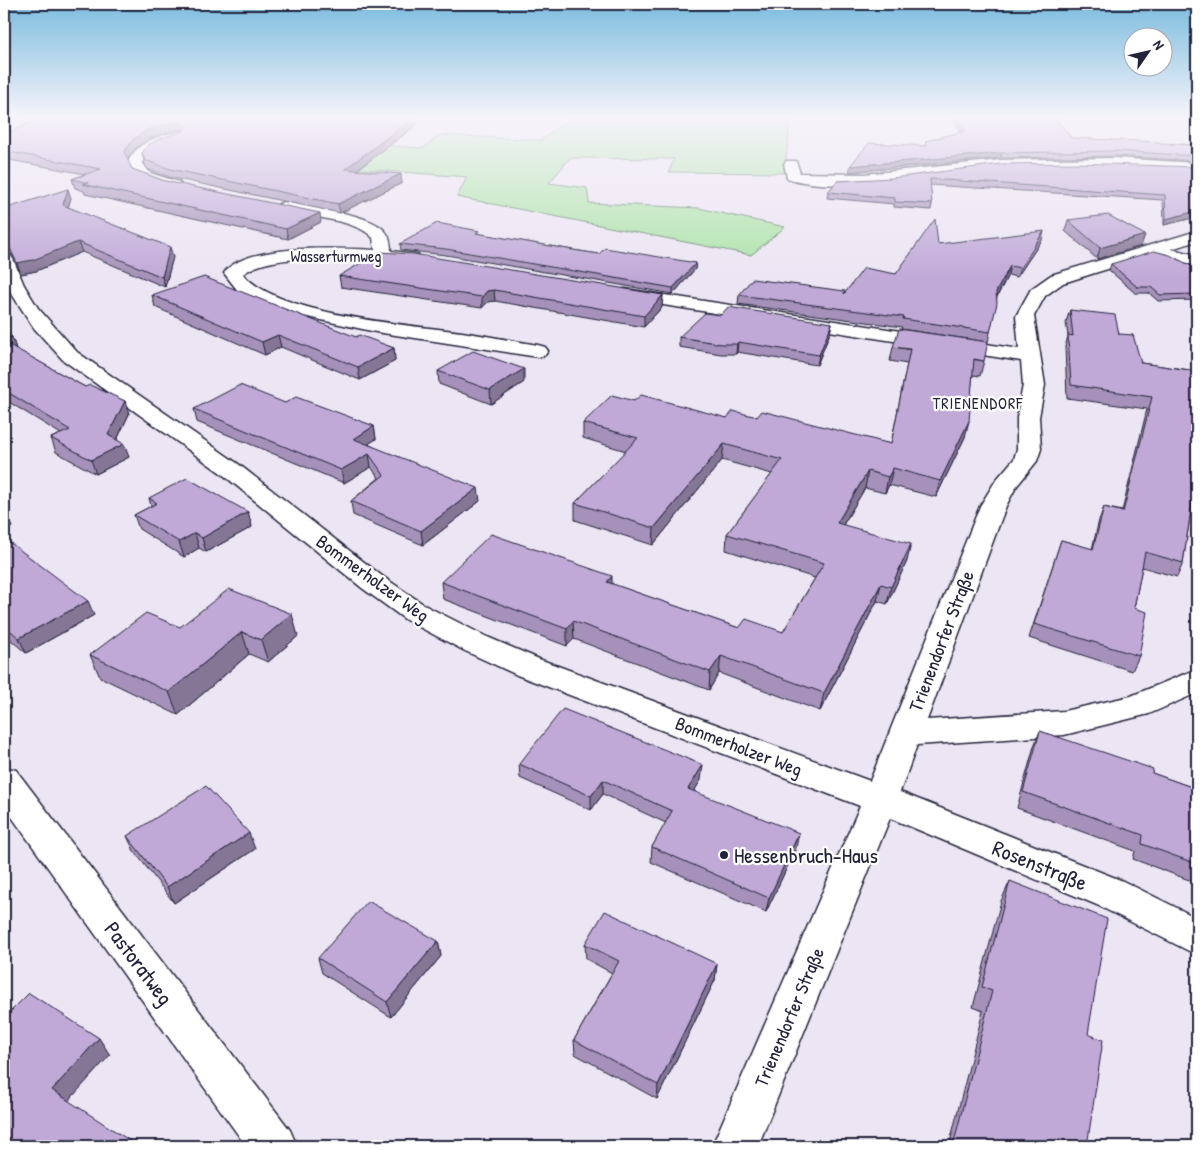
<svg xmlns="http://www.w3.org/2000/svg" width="1201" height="1150" font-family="'Patrick Hand',sans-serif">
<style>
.green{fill:#ade4a8;stroke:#688372}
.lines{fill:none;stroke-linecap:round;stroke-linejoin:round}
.minor-casing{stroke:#22223b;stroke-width:3}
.minor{fill:#fff;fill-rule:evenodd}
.wall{fill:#a591b9;stroke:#22223b}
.shaded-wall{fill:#867696;stroke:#22223b}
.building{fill:#c0a9d7;stroke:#22223b}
.poi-dot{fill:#22223b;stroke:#fff;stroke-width:2}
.labels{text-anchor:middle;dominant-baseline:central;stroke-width:4.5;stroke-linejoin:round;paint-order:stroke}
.far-street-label{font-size:16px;fill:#22223b;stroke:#fff}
.far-neighbourhood-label{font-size:16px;letter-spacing:1px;fill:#22223b;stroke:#fff}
.street-label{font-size:19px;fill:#22223b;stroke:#fff}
.near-poi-label{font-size:22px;fill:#22223b;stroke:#fff;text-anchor:start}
.near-street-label{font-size:22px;fill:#22223b;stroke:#fff}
</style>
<rect width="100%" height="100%" fill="#ece5f3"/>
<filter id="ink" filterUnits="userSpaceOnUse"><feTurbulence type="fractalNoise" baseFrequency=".02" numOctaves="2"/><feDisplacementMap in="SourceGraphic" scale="10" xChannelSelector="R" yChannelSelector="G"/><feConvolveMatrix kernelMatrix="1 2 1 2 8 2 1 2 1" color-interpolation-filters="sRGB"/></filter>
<g filter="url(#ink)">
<polygon class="green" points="572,117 791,117 784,173 669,172 674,159 570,158 549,183 587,188 589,203 698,208 785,227 751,255 457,197 467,177 242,160 277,139 424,148 439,135 541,140"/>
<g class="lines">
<defs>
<g id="minor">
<path d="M 180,131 L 185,132 L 186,135 L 185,138 L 152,150 L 142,162 L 150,173 L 179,182 L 181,185 L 179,188 C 160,193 135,180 128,162 C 138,141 159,136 180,131 Z"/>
<path d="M 1113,158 L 1197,163 L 1197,171 C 1131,168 1065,164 999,168 C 941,172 840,196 787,178 L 784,164 L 786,161 L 796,161 L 800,173 L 864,174 L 1001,160 Z"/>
<path d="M 284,202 C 308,207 368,213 384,230 C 390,236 391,243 391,251 L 418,254 L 420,258 L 418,262 L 412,263 C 372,260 274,249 243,274 C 277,315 409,325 462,332 C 488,336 513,341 538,345 L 545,347 L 548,351 L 545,355 L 538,357 L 376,332 L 294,314 L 262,303 L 238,291 L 224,273 C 245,243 340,248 375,250 L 373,238 C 357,219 303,216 279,210 L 276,207 L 279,204 Z"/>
<polygon points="1197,231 1197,241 1171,249 1197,255 1197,265 1152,255 1063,283 1045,296 1034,316 1045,385 1039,417 1041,449 1037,461 1016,487 1006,506 927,720 1064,711 1131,696 1197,669 1197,693 1149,714 1064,735 917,745 900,792 1123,881 1197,918 1197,955 1097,905 890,818 758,1146 712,1146 860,806 517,675 463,650 406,620 362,588 221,473 63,360 34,328 6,285 4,280 4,254 10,255 13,259 24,285 38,308 77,352 237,463 382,576 426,606 485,636 539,659 870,781 980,506 996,480 1014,459 1017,449 1017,417 1023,385 1021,361 625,299 619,298 616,294 619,290 625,289 1019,349 1016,316 1031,289 1051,275"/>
<polygon points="4,767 16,770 290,1130 297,1146 246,1146 4,806"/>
</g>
</defs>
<use href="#minor" class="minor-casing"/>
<use href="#minor" class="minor"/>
</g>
<g class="wall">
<polygon points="42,117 418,124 357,170 402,183 340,213 173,178 147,169 144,162 142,153 183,131 184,130 180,129 149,139 136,148 127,160 132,169 165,181 321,222 288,239 85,194 84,191 75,188 72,179 85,174 4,159 4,135"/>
<polygon points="953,117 1055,117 1071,138 1197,145 1197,162 1197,161 1113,156 1001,158 849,172 925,146 926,141 961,132"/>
<polygon points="1197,167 1197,217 1164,225 1163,200 930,185 932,204 931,210 894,207 894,204 827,198 828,192 837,181"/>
<polygon points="71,198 68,207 173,257 165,287 82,252 36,271 21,274 12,254 4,253 4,209"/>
<polygon points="1068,220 1141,246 1097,259 1065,231"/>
<polygon points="480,234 573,250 599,254 696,263 695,269 673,294 446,255 401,250 400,244"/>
<polygon points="1042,240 1017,277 1008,275 997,297 988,342 901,329 902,327 738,304 739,295 845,293 896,274 938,244"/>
<polygon points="1111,264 1197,269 1197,300 1158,301 1149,293 1135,293 1109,270"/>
<polygon points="339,276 663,295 662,307 644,327 495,301 488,302 482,308 341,287"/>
<polygon points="152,295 356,337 394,348 395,361 360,380 281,347 265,355 155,307"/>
<polygon points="1070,310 1119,334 1141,363 1197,371 1197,494 1196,498 1193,497 1183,563 1177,577 1142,567 1134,608 1139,656 1132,671 1029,638 1061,540 1092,549 1099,520 1104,507 1122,511 1147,409 1067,398 1065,347 1068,336 1066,322"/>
<polygon points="721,315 832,323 830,333 817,365 737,352 736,354 721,354 679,347 679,337"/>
<polygon points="4,332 12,337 16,349 85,387 125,401 129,414 117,440 129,457 96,474 56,452 51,438 61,434 4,399"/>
<polygon points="893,347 984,361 980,376 973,375 965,437 936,497 889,485 885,493 865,488 843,525 907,561 887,604 877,601 820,711 719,673 709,690 574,639 567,646 443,599 441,582 612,584 739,628 783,632 815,578 726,550 727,534 772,474 722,460 653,545 575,520 575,503 626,451 583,438 583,423 634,401 727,418 757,417 891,444 907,364 890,361"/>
<polygon points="438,371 524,382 491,404 439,384"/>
<polygon points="285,403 374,426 376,439 368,444 480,501 423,545 353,515 351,501 379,478 371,467 344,483 197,422 194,409"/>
<polygon points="149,498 248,512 252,527 206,552 199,548 184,557 139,529 134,515 151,506"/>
<polygon points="4,538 94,615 26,653 4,634"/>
<polygon points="180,627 298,636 268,662 249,654 178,715 100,677 90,655"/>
<polygon points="1040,731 1152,773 1197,789 1197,883 1133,859 1135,851 1017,808 1034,746"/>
<polygon points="519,764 701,780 694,791 796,848 766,912 651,862 652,847 666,823 603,794 591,810 520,778"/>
<polygon points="127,836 255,849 174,903 134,851"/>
<polygon points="1010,881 1088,1034 1087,1146 949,1146 983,1011 973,1007 1001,901"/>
<polygon points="438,941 441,956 391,1017 322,973 318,958"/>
<polygon points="585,944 717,964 715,980 657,1099 575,1054 574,1040 612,973 586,959"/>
</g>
<g class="shaded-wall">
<polygon points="415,117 417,117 418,124 346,178 345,169"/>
<polygon points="178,121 180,129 149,139 136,148 126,161 124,152 134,139 147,130"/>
<polygon points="1002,153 1001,158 849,172 850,166"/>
<polygon points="401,174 402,183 340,213 338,204"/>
<polygon points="68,189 71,198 66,215 63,205"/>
<polygon points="1197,211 1197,217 1164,225 1166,219"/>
<polygon points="320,213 321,222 288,239 286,229"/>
<polygon points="1044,231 1042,240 1017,277 1020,268"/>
<polygon points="1145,235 1141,246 1097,259 1100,248"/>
<polygon points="78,242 82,252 36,271 21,274 17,263"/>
<polygon points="170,247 173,257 165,287 162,277"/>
<polygon points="696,263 695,269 673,294 673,288"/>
<polygon points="1010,266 1008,275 994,302 996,292"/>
<polygon points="494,290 495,301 488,302 482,308 482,297 487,291"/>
<polygon points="663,295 662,307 644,327 644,316"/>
<polygon points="832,323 830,333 817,365 819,355"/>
<polygon points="278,335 281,347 265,355 262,342"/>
<polygon points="12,337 16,349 4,348 4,340"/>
<polygon points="738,342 737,352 736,354 737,344"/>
<polygon points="394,348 395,361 360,380 358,367"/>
<polygon points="524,369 524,382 491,404 490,390"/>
<polygon points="125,401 129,414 113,448 108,435"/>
<polygon points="969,421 965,437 936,497 940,481"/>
<polygon points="374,426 376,439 356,452 354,439"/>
<polygon points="124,444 129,457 96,474 91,460"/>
<polygon points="724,444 722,460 653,545 654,528"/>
<polygon points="369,454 371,467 344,483 341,470"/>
<polygon points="893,468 889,485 885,493 888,477"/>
<polygon points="868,471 865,488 834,540 837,523"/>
<polygon points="478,488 480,501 423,545 421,531"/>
<polygon points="248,512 252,527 206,552 202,538"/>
<polygon points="5,513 12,527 4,531 4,514"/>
<polygon points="195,533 199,548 184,557 179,542"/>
<polygon points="911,544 907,561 887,604 891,587"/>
<polygon points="612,576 612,593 607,582"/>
<polygon points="881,584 877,601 820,711 824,693"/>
<polygon points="88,601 94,615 26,653 19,638"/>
<polygon points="292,614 298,636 268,662 261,640"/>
<polygon points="573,621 574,639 567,646 567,629"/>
<polygon points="242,632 249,654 178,715 169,692"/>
<polygon points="721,656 719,673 709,690 710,672"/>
<polygon points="703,765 701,780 687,803 688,789"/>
<polygon points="603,780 603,794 591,810 591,796"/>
<polygon points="249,833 255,849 174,903 167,887"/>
<polygon points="799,833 796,848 766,912 769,898"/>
<polygon points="438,941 441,956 391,1017 387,1002"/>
<polygon points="717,964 715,980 657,1099 658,1085"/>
<polygon points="99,1038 110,1055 64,1106 52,1090"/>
</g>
<g class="building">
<polygon points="42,117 415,117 345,169 401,174 338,204 170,169 145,160 142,153 148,145 159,139 183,131 186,126 183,122 178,121 147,130 134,139 124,152 132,169 165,181 320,213 286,229 82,184 88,183 72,179 101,169 4,151 4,135"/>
<polygon points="956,117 1055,117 1071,138 1159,142 1160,144 1197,145 1197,156 1115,151 1002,153 850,166 869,143 927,146 926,141 965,131"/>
<polygon points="1075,163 1197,167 1197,211 1166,219 1165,195 930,179 932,204 895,202 895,198 828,192 837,181 892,178 1000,164"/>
<polygon points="68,189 63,205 170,247 162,277 78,242 33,260 17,263 8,244 4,243 4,209"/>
<polygon points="1108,215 1145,235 1100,248 1068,220"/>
<polygon points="935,219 938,244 1044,231 1020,268 1010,266 996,292 997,303 990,332 903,319 904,317 739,295 752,279 845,291 844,294 864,268 896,274"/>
<polygon points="437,223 480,231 476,233 573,250 599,254 605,248 696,263 673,288 446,249 400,244"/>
<polygon points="1154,251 1170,255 1197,269 1197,294 1160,295 1151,287 1137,287 1111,264"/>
<polygon points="380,252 413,254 663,295 644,316 494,290 487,291 482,297 339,276"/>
<polygon points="204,277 356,337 359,335 394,348 358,367 278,335 262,342 152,295"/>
<polygon points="728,307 832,323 819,355 738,342 737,344 722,344 679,337 705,313 721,315"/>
<polygon points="1070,310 1115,315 1119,334 1133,335 1141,363 1197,371 1197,483 1195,483 1183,563 1145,552 1134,608 1147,612 1139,656 1034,624 1061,540 1093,549 1104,507 1123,512 1152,397 1071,385 1068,335 1073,336"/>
<polygon points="899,329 988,342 984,361 974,359 969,421 940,481 893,468 888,477 868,471 837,523 911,544 891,587 881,584 824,693 721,656 710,672 573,621 567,629 441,582 491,534 612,576 607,582 739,628 746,619 783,632 824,563 727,534 782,460 724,444 654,528 575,503 638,438 583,423 612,395 634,401 641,395 727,418 733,411 757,417 762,411 891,444 910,349 893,347"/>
<polygon points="4,332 12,337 4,340"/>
<polygon points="4,342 85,387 90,385 125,401 108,435 124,444 91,460 51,438 70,430 4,390"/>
<polygon points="473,351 524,369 490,390 438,371"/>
<polygon points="240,385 285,403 296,397 374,426 354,439 478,488 421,531 351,501 384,475 369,454 341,470 194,409"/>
<polygon points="187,478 248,512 202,538 195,533 179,542 134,515 157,503 149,498"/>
<polygon points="4,538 88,601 19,638 4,625"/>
<polygon points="229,589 292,614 261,640 242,632 169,692 90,655 146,613 180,627"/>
<polygon points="563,709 703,765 688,789 799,833 769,898 652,847 672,811 603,780 591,796 519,764"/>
<polygon points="1040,731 1153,769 1152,773 1197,789 1197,864 1142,844 1143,835 1023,792"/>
<polygon points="206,786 249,833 167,887 127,836"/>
<polygon points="1010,881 1107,919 1088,1034 1103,1040 1087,1146 953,1146 992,991 982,987"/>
<polygon points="368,901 438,941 387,1002 318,958"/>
<polygon points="605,911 717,964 658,1085 574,1040 619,961 585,944"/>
<polygon points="29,993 99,1038 52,1090 138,1146 4,1146 4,1018"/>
</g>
</g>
<linearGradient id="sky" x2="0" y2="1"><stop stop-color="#7bbcde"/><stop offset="0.42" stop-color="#f6f3fa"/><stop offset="1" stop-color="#f6f3fa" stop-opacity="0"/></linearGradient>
<rect width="1201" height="278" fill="url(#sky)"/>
<circle class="poi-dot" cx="724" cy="855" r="5"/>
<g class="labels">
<g class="far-street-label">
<text x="336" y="256">Wasserturmweg</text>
</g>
<g class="far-neighbourhood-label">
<text x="978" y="403">TRIENENDORF</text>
</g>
<g class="street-label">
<text transform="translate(373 578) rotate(36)">Bommerholzer Weg</text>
<text transform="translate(941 641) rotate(-69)">Trienendorfer Straße</text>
<text transform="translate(739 746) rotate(21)">Bommerholzer Weg</text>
<text transform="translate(789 1017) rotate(-67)">Trienendorfer Straße</text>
</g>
<g class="near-poi-label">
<text x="734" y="855">Hessenbruch-Haus</text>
</g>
<g class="near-street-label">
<text transform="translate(1040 865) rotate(22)">Rosenstraße</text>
<text transform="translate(139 963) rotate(53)">Pastoratweg</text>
</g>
</g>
<rect width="1201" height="1150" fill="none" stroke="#fff" stroke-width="20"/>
<rect x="10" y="10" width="1181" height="1130" fill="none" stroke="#22223b" stroke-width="2" filter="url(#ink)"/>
<g transform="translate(1148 52) rotate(56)"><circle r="24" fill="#ffffff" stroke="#a7a7b1"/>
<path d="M0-4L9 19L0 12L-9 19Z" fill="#22223b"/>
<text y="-8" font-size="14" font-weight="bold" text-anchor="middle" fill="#22223b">N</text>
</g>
</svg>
